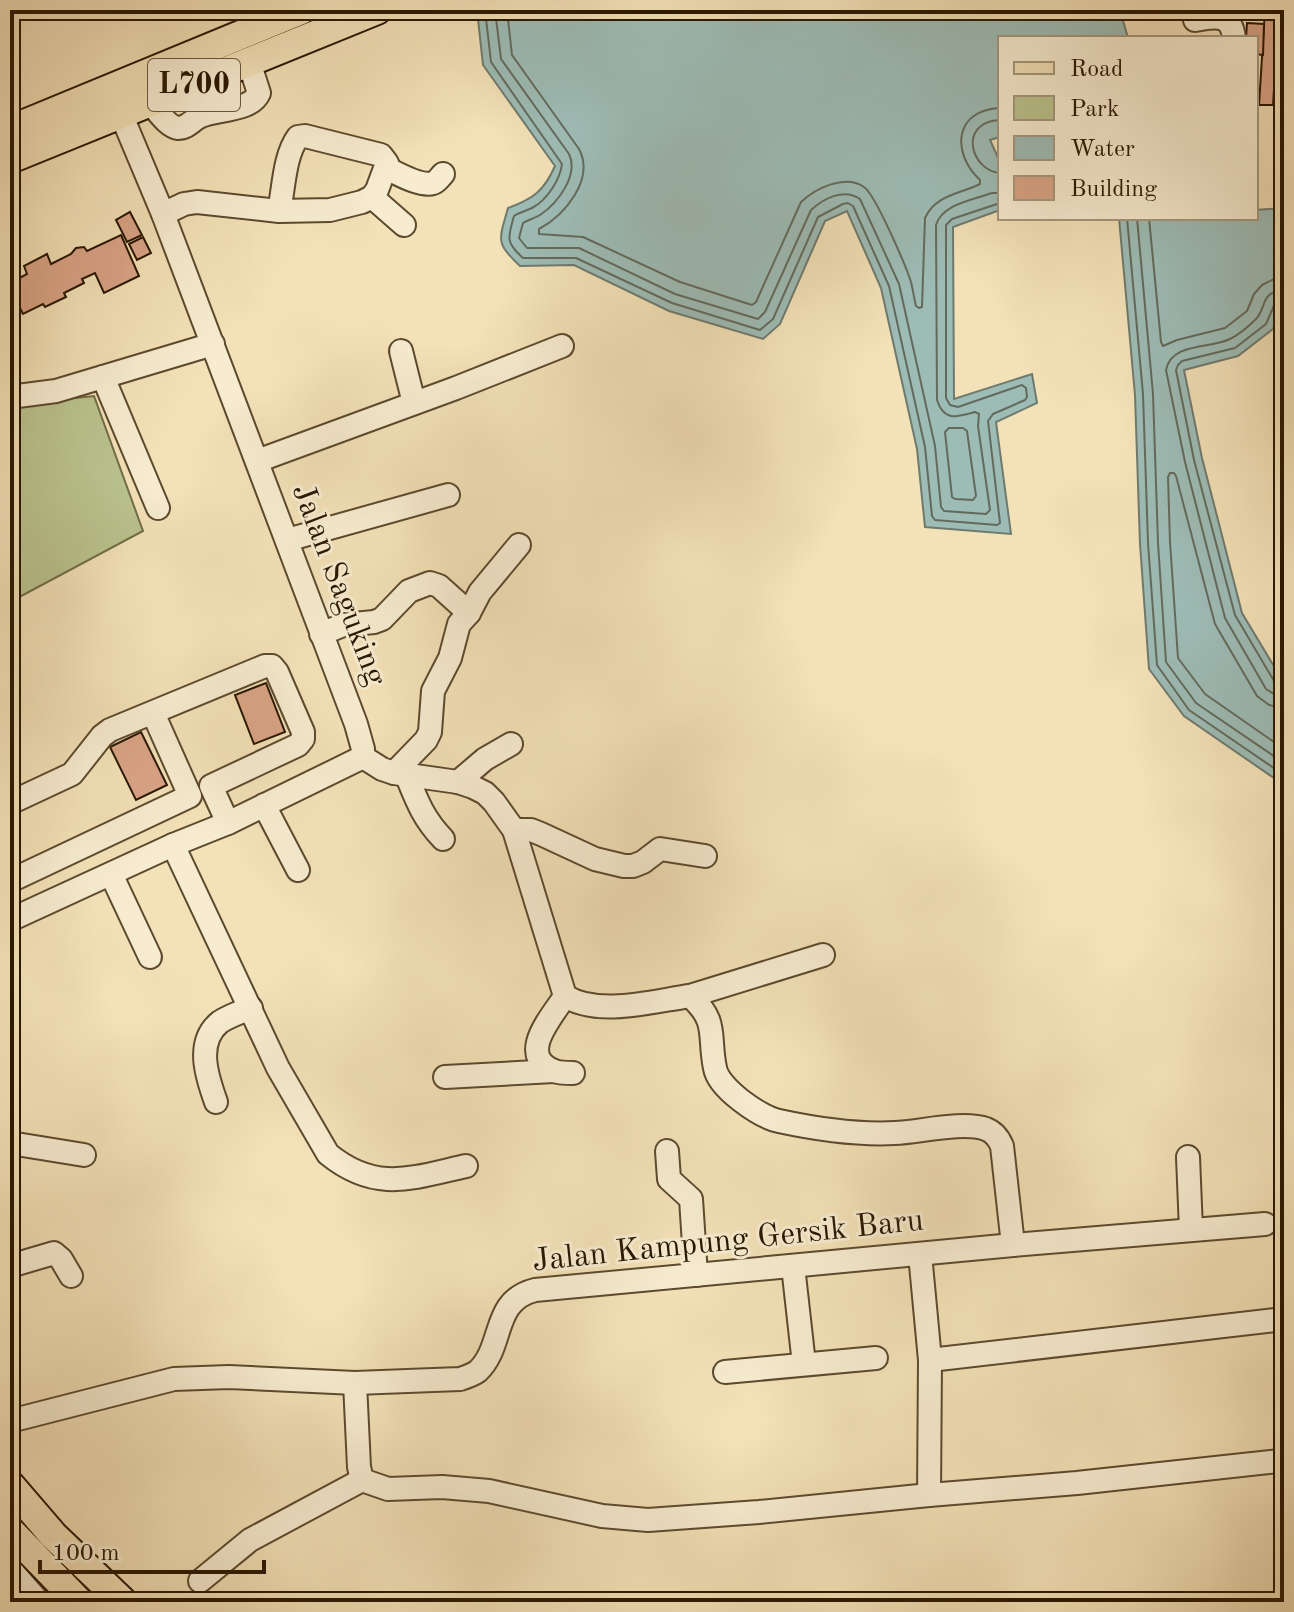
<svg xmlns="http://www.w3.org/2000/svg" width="1294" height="1612" font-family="'Old Standard TT',serif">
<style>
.green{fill:#bac38e;stroke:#726d48;stroke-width:2}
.water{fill:#9dbcb6;stroke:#6f7a6e;stroke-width:2}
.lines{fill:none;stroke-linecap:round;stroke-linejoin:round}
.shore{stroke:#636a5c;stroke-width:2}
.building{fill:#d9a486;stroke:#291701;stroke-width:2}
.minor-casing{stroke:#5c4a2e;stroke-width:26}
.major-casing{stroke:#291701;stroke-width:32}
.minor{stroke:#f7ecd0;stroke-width:22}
.major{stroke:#f3e1b7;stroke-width:28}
.labels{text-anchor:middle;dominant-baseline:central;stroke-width:6;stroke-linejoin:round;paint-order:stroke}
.shield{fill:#f7ecd0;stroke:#67573f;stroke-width:2}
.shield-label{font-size:30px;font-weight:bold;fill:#291701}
.street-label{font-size:32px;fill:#291701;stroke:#f7ecd0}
</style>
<rect width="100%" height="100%" fill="#f3e1b7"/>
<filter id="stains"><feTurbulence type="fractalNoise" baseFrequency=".0025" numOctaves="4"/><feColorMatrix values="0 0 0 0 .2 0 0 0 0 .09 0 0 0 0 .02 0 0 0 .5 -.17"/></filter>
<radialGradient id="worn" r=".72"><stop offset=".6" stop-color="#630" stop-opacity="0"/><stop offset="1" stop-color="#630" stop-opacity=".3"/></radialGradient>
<polygon class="green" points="94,396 143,531 10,602 10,405"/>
<g class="water">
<path d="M 477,10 L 1120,10 L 1128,38 L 1000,38 L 1000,137 L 990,140 L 1000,162 L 1000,210 L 953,227 L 954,399 L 1032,374 L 1037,403 L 996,422 L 1011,534 L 925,527 L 917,449 L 881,288 L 847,211 L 825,221 L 780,324 L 763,339 L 669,311 L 574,265 L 520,266 C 495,243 499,240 508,208 C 533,199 544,191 555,166 L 483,65 Z"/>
<polygon points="1284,208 1284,299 1273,329 1238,356 1184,370 1202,458 1242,613 1284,683 1284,785 1184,716 1149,669 1140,544 1135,395 1119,218 1256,218 1256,210"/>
</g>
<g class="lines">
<g class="shore">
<path d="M 485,10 L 491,62 L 562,164 C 560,180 547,200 532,208 C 526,211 520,212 514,216 C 508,238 505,242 523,258 L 576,258 L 672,303 L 760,330 L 773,319 L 818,217 L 843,204 L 848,203 L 853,206 L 889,286 L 925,447 L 932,516 L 935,520 L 997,525 L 1000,523 L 988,421 L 993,414 L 1025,400 L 1027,397 L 1026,388 L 1022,385 L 958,407 L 950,405 L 946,398 L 946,225 L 952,219 L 1000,203"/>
<path d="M 495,10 L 501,59 L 569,154 C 579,175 558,203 540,215 C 535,218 528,220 523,223 L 519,238 L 527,248 L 579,248 L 675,294 L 758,319 L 765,312 L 811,210 C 824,198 844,188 860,199 L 899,284 L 935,446 L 941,507 L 944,511 L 986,514 L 990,510 L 978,426 L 979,414 L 975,412 C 957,417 944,422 937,400 L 936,225 C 942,204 973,200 992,193 L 1000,193"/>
<path d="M 507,10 L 512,55 L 579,149 C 595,179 565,215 539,229 L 539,234 L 583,237 L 680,282 L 752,305 L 756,302 L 801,202 C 816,188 845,174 864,187 C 875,194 906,266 911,282 C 913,290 914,298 916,306 L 919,308 L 922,307 L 925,218 C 935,195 960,194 980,184 L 980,180 C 951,153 954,110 1000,108"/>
<path d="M 1000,120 C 957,122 971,171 1000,173"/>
<polyline points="1127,218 1143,394 1148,543 1157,665 1189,710 1284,775"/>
<polyline points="1137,218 1153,394 1158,543 1166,662 1196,703 1284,763"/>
<polyline points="1149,218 1161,342 1163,346 1177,340 1225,328 1247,311 1254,294 1262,285 1274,279 1284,278"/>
<path d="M 1284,290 C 1260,292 1267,307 1256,319 C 1249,326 1238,335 1230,339 C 1210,349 1172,342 1166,370 L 1185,462 L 1225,618 L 1266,689 L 1274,694 L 1284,696"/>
<polyline points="1284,300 1275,303 1266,324 1235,348 1182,361 1178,365 1176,370 1194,460 1235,615 1274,681 1278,685 1284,686"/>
<polygon points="949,428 963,428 967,431 976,496 973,500 955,499 952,497 945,432"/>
<polyline points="1284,708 1269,705 1257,696 1215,624 1176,476 1174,473 1170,473 1168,477 1170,542 1178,658 1205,694 1284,749"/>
</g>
</g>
<g class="building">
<polygon points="1265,10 1279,10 1273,105 1259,105"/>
<polygon points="1247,23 1264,24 1263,55 1256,54 1256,38 1246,38"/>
<polygon points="130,212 142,235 127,242 116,220"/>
<polygon points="121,235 139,276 104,293 95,273 82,279 84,283 64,293 66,297 45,307 43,304 23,314 10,288 10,283 27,274 24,266 47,254 51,264 71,254 76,248 84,247 87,251"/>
<polygon points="143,237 151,253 137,260 129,244"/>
<polygon points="266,683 285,732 254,744 235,695"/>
<polygon points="141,732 167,785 136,800 110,747"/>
</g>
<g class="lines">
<defs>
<g id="minor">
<path d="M 1193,10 L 1195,20 C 1215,17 1231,12 1234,38"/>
<path d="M 150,103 C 157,110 168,127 178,128 C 188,128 193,119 201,116 C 218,109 251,111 259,93 L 249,62"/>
<polyline points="108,106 121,114 163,214 356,724 363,749 363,757"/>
<path d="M 386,168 C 397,173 420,187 433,183 C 437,182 440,177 443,174"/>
<polyline points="372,197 404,225"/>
<path d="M 163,214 L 184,204 L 197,202 L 279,211 L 330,210 L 362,202 L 372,197 L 377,190 L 387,163 L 381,155 L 305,136 L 298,137 C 284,156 284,188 279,211"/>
<polyline points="401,351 414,403"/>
<polyline points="103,377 158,508"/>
<polyline points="10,397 56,391 213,344"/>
<polyline points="257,461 456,388 562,346"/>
<polyline points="287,540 448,495"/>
<polyline points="321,634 343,625 374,622 382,619 409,591 430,583 439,586 469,613"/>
<path d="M 363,757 L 382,769 L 394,773 L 458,782 L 473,787 L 485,793 L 494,802 L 514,830 L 565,996 C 599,1017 653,1001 690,996 C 719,1022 708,1035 715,1068 C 718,1088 760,1117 779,1121 C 816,1129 857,1135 895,1133 C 919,1132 963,1121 986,1129 C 994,1132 999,1139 1002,1146 L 1013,1245"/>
<polyline points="394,773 426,740 430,732 433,691 450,658 459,624 469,613 480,592 519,545"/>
<path d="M 406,774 C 417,801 423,818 443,839"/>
<polyline points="458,782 485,759 511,744"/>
<polyline points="10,803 72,774 102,736 110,730 265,666 272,666 277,672 303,732 303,739 298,745 211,786 228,823"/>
<polyline points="264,805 298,870"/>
<polyline points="514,830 531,830 541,834 595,859 624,866 633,866 643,862 660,849 705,856"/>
<path d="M 173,845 L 278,1068 L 328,1154 C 376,1193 412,1178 466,1166"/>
<polyline points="111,874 150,957"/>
<polyline points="10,881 190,796 153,713"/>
<polyline points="10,920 173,845 228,823 363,757"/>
<path d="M 565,996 C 552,1017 516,1055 554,1071 C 559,1073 567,1073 573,1073"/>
<polyline points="690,996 823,955"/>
<polyline points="445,1077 554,1071"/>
<path d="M 216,1102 C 207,1077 195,1042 220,1022 C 229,1016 241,1012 251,1008"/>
<polyline points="10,1143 84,1155"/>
<polyline points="667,1151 669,1179 691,1199 696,1275"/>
<polyline points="1188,1157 1191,1230"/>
<polyline points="10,1266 54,1253 61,1259 71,1276"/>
<polyline points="793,1266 804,1364"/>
<polyline points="930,1360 1284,1319"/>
<polyline points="725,1372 876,1358"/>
<polyline points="355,1383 359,1467 362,1480 388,1489 442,1487 489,1491 602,1516 648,1520 759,1512 929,1495 930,1360 920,1254"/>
<path d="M 10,1421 L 174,1379 L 229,1377 L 355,1383 L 460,1379 C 466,1377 473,1375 478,1371 C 505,1345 491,1301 535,1290 L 1013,1245 L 1265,1224"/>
<polyline points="929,1495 1077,1483 1279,1461 1284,1458"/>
<polyline points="10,1569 39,1602"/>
<polyline points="200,1581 250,1540 362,1480"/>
</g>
<g id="major">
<polyline points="10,130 301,10"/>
<polyline points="10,159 377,10"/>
<polyline points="10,1485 53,1535 123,1602"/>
<polyline points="10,1531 79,1602"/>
</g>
</defs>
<use href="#minor" class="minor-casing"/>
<use href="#major" class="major-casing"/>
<use href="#minor" class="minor"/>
<use href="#major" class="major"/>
</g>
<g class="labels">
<rect class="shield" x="148" y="59" width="92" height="52" rx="6"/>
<g class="shield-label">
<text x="194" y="85">L700</text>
</g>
<g class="street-label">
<text transform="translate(338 585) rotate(69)">Jalan Saguking</text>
<text transform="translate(728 1242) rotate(-6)">Jalan Kampung Gersik Baru</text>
</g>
</g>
<rect width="1294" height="1612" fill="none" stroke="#f3e1b7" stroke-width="40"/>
<rect x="12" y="12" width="1270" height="1588" fill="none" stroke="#291701" stroke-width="4"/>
<rect x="20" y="20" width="1254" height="1572" fill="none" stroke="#291701" stroke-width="2"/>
<rect x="998" y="36" width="260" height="184" fill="#f7ecd0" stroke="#a5977d" stroke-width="2"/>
<rect x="1014" y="62" width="40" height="12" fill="#f3e1b7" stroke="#a5977d" stroke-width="2"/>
<text x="1070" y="76" font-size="24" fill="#291701">Road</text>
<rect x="1014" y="96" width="40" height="24" fill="#bac38e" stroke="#a5977d" stroke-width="2"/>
<text x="1070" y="116" font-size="24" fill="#291701">Park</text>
<rect x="1014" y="136" width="40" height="24" fill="#9dbcb6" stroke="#a5977d" stroke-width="2"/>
<text x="1070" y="156" font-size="24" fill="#291701">Water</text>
<rect x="1014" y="176" width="40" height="24" fill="#d9a486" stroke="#a5977d" stroke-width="2"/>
<text x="1070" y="196" font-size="24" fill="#291701">Building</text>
<path d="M40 1560v12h224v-12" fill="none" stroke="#291701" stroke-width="4"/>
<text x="52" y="1560" font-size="24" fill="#291701" stroke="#f7ecd0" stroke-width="6" paint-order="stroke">100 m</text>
<rect width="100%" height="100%" filter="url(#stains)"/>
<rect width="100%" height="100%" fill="url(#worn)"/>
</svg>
